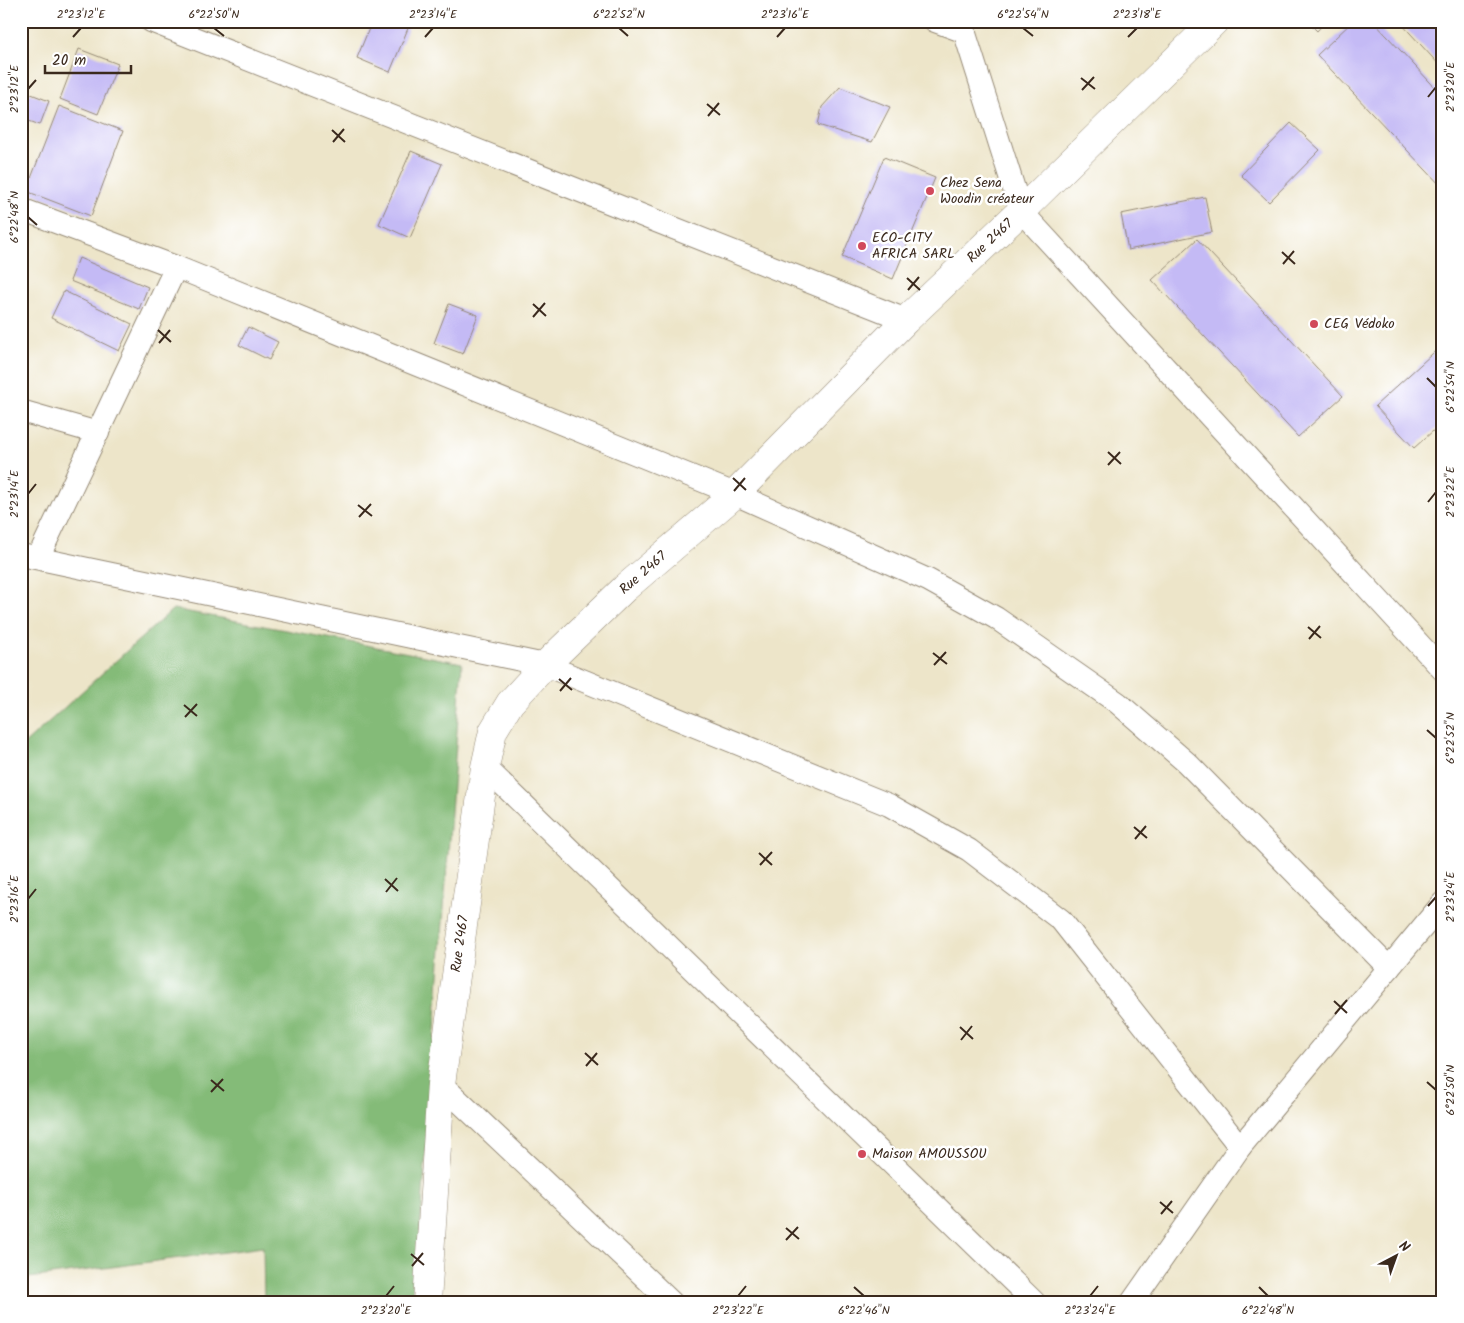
<svg xmlns="http://www.w3.org/2000/svg" width="1464" height="1323" font-family="Kalam,sans-serif">
<style>
.forest{fill:#84bb78;stroke:#60724b}
.building{fill:#c4baf5}
.lines{fill:none;stroke-linecap:round;stroke-linejoin:round}
.street-casing{stroke:#948874;stroke-width:24}
.secondary-casing{stroke:#948874;stroke-width:29}
.street{stroke:#fff;stroke-width:22}
.secondary{stroke:#fff;stroke-width:28}
.ticks{fill:none;stroke:#3b2a1e;stroke-width:2}
.poi-dot{fill:#d1495b;stroke:#fff;stroke-width:2}
.labels{text-anchor:middle;dominant-baseline:central;stroke-width:5;stroke-linejoin:round;paint-order:stroke}
.poi-label{font-size:14px;fill:#3b2a1e;stroke:#fff;text-anchor:start}
.street-label{font-size:14px;fill:#3b2a1e;stroke:#fff}
.neatline{fill:none;stroke:#3b2a1e;stroke-width:2}
.ticks-label{font-size:12px;text-anchor:middle;fill:#3b2a1e}
</style>
<rect width="100%" height="100%" fill="#fff"/>
<filter id="ink" filterUnits="userSpaceOnUse"><feTurbulence type="fractalNoise" baseFrequency=".02" numOctaves="2"/><feDisplacementMap in="SourceGraphic" scale="10" xChannelSelector="R" yChannelSelector="G"/><feConvolveMatrix kernelMatrix="1 2 1 2 8 2 1 2 1" color-interpolation-filters="sRGB"/></filter>
<filter id="wash" filterUnits="userSpaceOnUse"><feTurbulence type="fractalNoise" baseFrequency=".0096" numOctaves="4" result="noise"/><feDisplacementMap in="SourceGraphic" scale="20" xChannelSelector="R" yChannelSelector="G"/><feGaussianBlur stdDeviation="1.12" result="paint"/><feColorMatrix in="noise" values="0 0 0 0 0 0 0 0 0 0 0 0 0 0 0 0 0 1.4 0 .05"/><feComposite in="paint" operator="in"/></filter>
<g filter="url(#wash)">
<rect width="100%" height="100%" fill="#ede5c9"/>
<polygon class="forest" points="173,609 462,663 415,1302 264,1302 263,1247 21,1279 21,747"/>
<g id="blocks">
<g class="building">
<polygon points="372,21 411,21 390,72 357,58"/>
<polygon points="1307,21 1326,21 1317,31"/>
<polygon points="1353,21 1373,21 1443,96 1443,188 1317,55"/>
<polygon points="1399,21 1443,21 1443,69"/>
<polygon points="79,49 118,64 98,114 60,99"/>
<polygon points="840,87 890,107 872,142 818,125 822,107"/>
<polygon points="21,90 49,101 40,125 21,118"/>
<polygon points="59,106 123,131 91,216 26,191"/>
<polygon points="1291,123 1320,150 1269,202 1241,175"/>
<polygon points="411,151 442,164 410,238 379,224"/>
<polygon points="884,157 935,178 893,279 842,257"/>
<polygon points="1205,197 1212,232 1128,250 1121,214"/>
<polygon points="1197,239 1343,396 1298,437 1152,280"/>
<polygon points="79,258 148,287 139,309 70,281"/>
<polygon points="64,291 132,324 119,351 51,318"/>
<polygon points="449,304 478,315 463,354 434,343"/>
<polygon points="248,327 278,342 269,360 239,345"/>
<polygon points="1443,344 1443,422 1414,448 1375,406"/>
</g>
</g>
</g>
<g filter="url(#ink)">
<use href="#blocks" fill-opacity="0" stroke="#948874" stroke-width="1"/>
<g class="lines">
<defs>
<g id="street">
<polyline points="151,21 906,320"/>
<polyline points="935,21 965,32"/>
<polyline points="961,21 1021,211 1443,670"/>
<polyline points="21,209 176,267 735,494 928,580 996,618 1118,703 1187,763 1389,968"/>
<polyline points="21,411 98,433"/>
<polyline points="21,555 545,665 889,805 969,850 1061,920 1240,1147"/>
<polyline points="38,558 176,267"/>
<polyline points="485,767 1034,1302"/>
<polyline points="441,1084 671,1302"/>
<polyline points="1132,1302 1240,1147 1443,903"/>
</g>
<polyline id="secondary" points="427,1302 441,1084 485,767 493,731 510,703 545,665 625,588 735,494 906,320 1021,211 1215,21"/>
</defs>
<use href="#street" class="street-casing"/>
<use href="#secondary" class="secondary-casing"/>
<use href="#street" class="street"/>
<use href="#secondary" class="secondary"/>
</g>
</g>
<path class="ticks" d="M 214,28 L 224,36M 619,28 L 628,36M 1023,28 L 1033,36M 73,37 L 81,28M 425,37 L 433,28M 777,37 L 785,28M 1128,37 L 1137,28M 1081,78 L 1095,89M 28,89 L 36,80M 1082,90 L 1094,77M 1428,97 L 1436,87M 707,104 L 720,115M 708,116 L 719,103M 332,130 L 345,142M 333,142 L 344,129M 28,217 L 37,225M 1282,252 L 1295,264M 1283,264 L 1294,251M 907,278 L 920,290M 908,290 L 919,277M 533,304 L 546,316M 533,317 L 545,303M 158,330 L 171,342M 159,343 L 170,330M 1427,378 L 1436,387M 1108,452 L 1121,464M 1108,465 L 1120,452M 733,478 L 746,490M 734,491 L 745,478M 28,494 L 36,484M 1428,502 L 1436,492M 358,505 L 372,516M 359,517 L 371,504M 1308,627 L 1321,638M 1309,639 L 1320,626M 933,653 L 947,664M 934,665 L 946,652M 559,679 L 572,690M 560,691 L 571,678M 184,705 L 197,716M 185,717 L 197,704M 1427,730 L 1436,738M 1134,827 L 1147,838M 1135,839 L 1146,826M 759,853 L 772,865M 760,865 L 772,852M 385,879 L 398,891M 386,892 L 397,878M 28,899 L 36,889M 1428,906 L 1436,897M 1334,1001 L 1347,1013M 1335,1014 L 1347,1000M 960,1027 L 973,1039M 961,1040 L 972,1026M 585,1053 L 598,1065M 586,1066 L 597,1053M 211,1080 L 224,1091M 1427,1082 L 1436,1090M 211,1092 L 223,1079M 1160,1202 L 1173,1213M 1161,1214 L 1172,1201M 786,1228 L 799,1239M 786,1240 L 798,1227M 411,1254 L 424,1265M 412,1266 L 423,1253M 854,1287 L 864,1296M 1259,1287 L 1268,1296M 386,1296 L 394,1286M 738,1296 L 746,1286M 1090,1296 L 1098,1286"/>
<g class="poi-dot">
<circle cx="930" cy="191" r="5"/>
<circle cx="862" cy="246" r="5"/>
<circle cx="1314" cy="324" r="5"/>
<circle cx="862" cy="1154" r="5"/>
</g>
<g class="labels">
<g class="poi-label">
<text x="940" y="183">Chez Sena<tspan x="940" dy="16">Woodin créateur</tspan></text>
<text x="872" y="238">ECO-CITY<tspan x="872" dy="16">AFRICA SARL</tspan></text>
<text x="1324" y="324">CEG Védoko</text>
<text x="872" y="1154">Maison AMOUSSOU</text>
</g>
<g class="street-label">
<text transform="translate(990 241) rotate(-43)">Rue 2467</text>
<text transform="translate(643 573) rotate(-41)">Rue 2467</text>
<text transform="translate(460 944) rotate(-82)">Rue 2467</text>
</g>
</g>
<rect width="1464" height="1323" fill="none" stroke="#fff" stroke-width="55"/>
<g transform="translate(1396 1256) rotate(41)" stroke="#ffffff" stroke-width="4" paint-order="stroke">
<path d="M0-4L9 19L0 12L-9 19Z" fill="#3b2a1e"/>
<text y="-8" font-size="14" font-weight="bold" text-anchor="middle" fill="#3b2a1e">N</text>
</g>
<path d="M45 65v8h86v-8" fill="none" stroke="#3b2a1e" stroke-width="2.5"/>
<text x="52" y="65" font-size="15" fill="#3b2a1e" stroke="#ffffff" stroke-width="4" paint-order="stroke">20 m</text>
<rect x="28" y="28" width="1408" height="1268" class="neatline"/>
<g class="ticks-label">
<text x="81" y="18">2°23'12"E</text>
<text x="214" y="18">6°22'50"N</text>
<text x="433" y="18">2°23'14"E</text>
<text x="619" y="18">6°22'52"N</text>
<text x="785" y="18">2°23'16"E</text>
<text x="1023" y="18">6°22'54"N</text>
<text x="1137" y="18">2°23'18"E</text>
<text transform="translate(1450 87) rotate(-90)" y="4">2°23'20"E</text>
<text transform="translate(14 89) rotate(-90)" y="4">2°23'12"E</text>
<text transform="translate(14 217) rotate(-90)" y="4">6°22'48"N</text>
<text transform="translate(1450 387) rotate(-90)" y="4">6°22'54"N</text>
<text transform="translate(1450 492) rotate(-90)" y="4">2°23'22"E</text>
<text transform="translate(14 494) rotate(-90)" y="4">2°23'14"E</text>
<text transform="translate(1450 738) rotate(-90)" y="4">6°22'52"N</text>
<text transform="translate(1450 897) rotate(-90)" y="4">2°23'24"E</text>
<text transform="translate(14 899) rotate(-90)" y="4">2°23'16"E</text>
<text transform="translate(1450 1090) rotate(-90)" y="4">6°22'50"N</text>
<text x="386" y="1314">2°23'20"E</text>
<text x="738" y="1314">2°23'22"E</text>
<text x="864" y="1314">6°22'46"N</text>
<text x="1090" y="1314">2°23'24"E</text>
<text x="1268" y="1314">6°22'48"N</text>
</g>
</svg>
